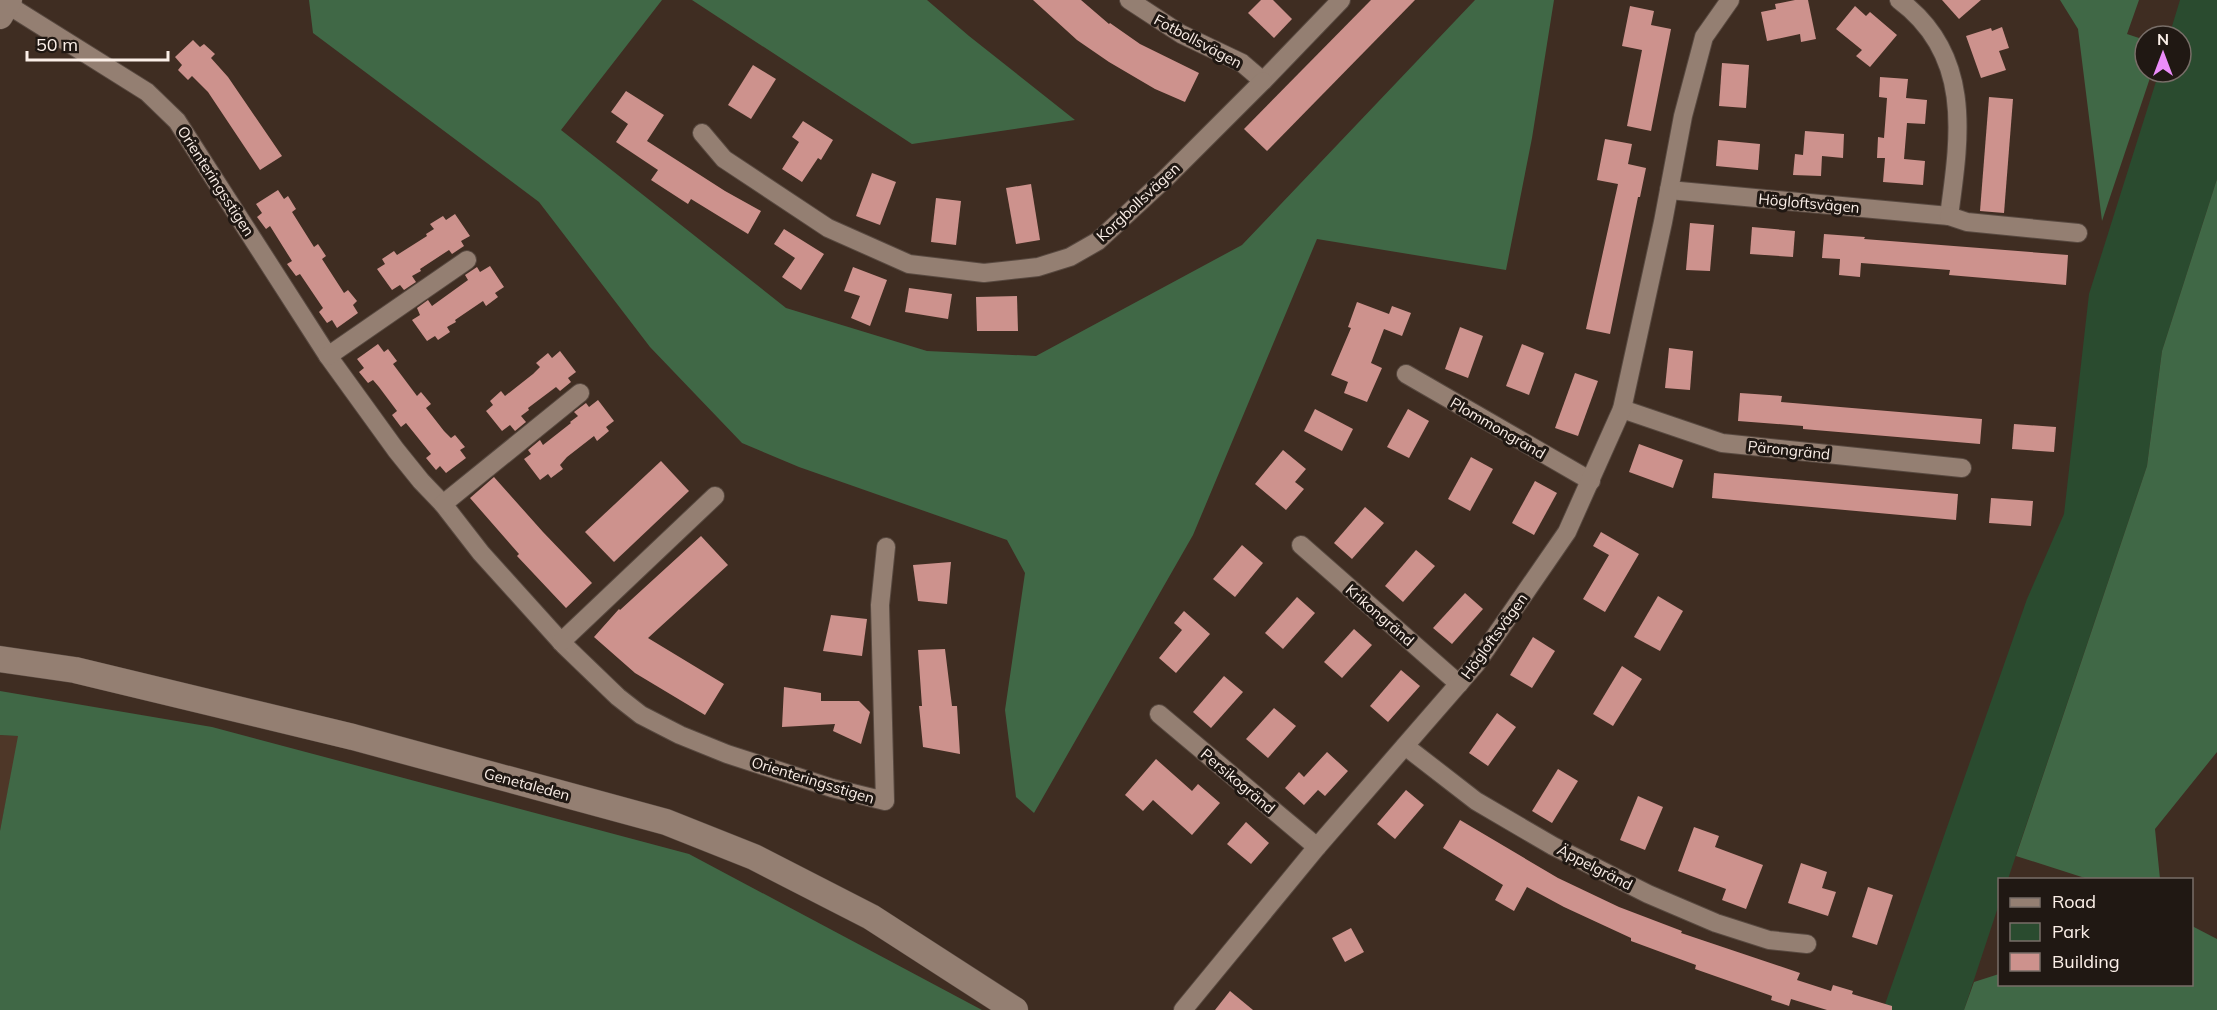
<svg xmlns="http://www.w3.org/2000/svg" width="2217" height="1010" font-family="Mulish,sans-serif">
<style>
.built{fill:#4e3728}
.green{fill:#2a4b2f}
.forest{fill:#406846}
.building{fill:#cd928d}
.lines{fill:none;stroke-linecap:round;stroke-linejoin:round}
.street-casing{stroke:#584940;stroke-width:20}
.secondary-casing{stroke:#584940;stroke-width:27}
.street{stroke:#947f72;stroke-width:18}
.secondary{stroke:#947f72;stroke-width:26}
.labels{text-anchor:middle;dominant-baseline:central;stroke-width:6;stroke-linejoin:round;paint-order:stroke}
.street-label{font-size:15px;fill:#fbefe8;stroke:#201813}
</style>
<rect width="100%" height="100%" fill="#3f2d22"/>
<polygon class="built" points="0,735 19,736 0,831"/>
<polygon class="green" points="2180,0 2217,0 2217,179 2162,351 2147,466 2008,879 2000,880 1999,904 1964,1010 1883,1010 2027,599 2064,514 2089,294 2159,72 2181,72 2181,36 2169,36"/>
<g class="forest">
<polygon points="309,0 662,0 561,130 786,308 927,351 1036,356 1242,245 1475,0 1554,0 1532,138 1506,270 1317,239 1193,535 1034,813 1016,797 1005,710 1025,573 1007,540 799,467 742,443 650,347 539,202 313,33"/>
<polygon points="692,0 927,0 969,36 1075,120 912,144"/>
<polygon points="2060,0 2139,0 2127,34 2145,40 2145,72 2152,72 2102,221 2078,29"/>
<polygon points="2217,179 2217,752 2155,829 2160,879 2088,879 2016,856 2147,466 2162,351"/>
<polygon points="0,691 212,727 689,854 982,1010 0,1010 0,831 18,736 0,735"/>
<polygon points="2192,926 2217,939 2217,1010 1964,1010 1974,982 1999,974 2000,984 2192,984"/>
</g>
<g class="building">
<polygon points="1033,0 1081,0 1109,24 1110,23 1140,44 1199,73 1185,102 1155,89 1109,62 1077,40"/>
<polygon points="1261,0 1273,0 1292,19 1274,38 1248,13"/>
<polygon points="1371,0 1415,0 1267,151 1244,129"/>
<polygon points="1795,0 1808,0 1816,39 1801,42 1800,34 1767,41 1761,12 1776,9 1775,4"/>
<polygon points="1942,0 1981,0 1959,19"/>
<polygon points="1630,6 1654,11 1651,25 1671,29 1651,131 1627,126 1642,50 1622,46"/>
<polygon points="1855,6 1866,16 1870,12 1897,35 1870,67 1856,56 1862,50 1836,29"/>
<polygon points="2002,27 2009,48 1999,51 2006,70 1981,78 1966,36 1991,28 1992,31"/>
<polygon points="193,40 200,47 204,44 215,54 211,58 228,77 282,156 260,170 208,92 192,76 188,80 178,70 182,65 175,57"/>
<polygon points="1722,63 1749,65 1746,108 1719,106"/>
<polygon points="753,65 776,79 751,119 728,105"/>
<polygon points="1880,77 1908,79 1906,98 1927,100 1925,124 1907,123 1904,159 1925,161 1923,185 1883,182 1885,158 1877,158 1878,137 1884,138 1887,98 1879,97"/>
<polygon points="626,91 664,115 647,141 725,191 761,211 748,234 691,199 688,204 651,180 658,170 616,142 628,124 611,112"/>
<polygon points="1989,97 2013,99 2004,213 1980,211"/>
<polygon points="803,121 833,140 821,160 818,158 802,182 782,169 799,142 792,137"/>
<polygon points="1805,131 1844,134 1843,158 1822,156 1821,176 1793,175 1795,154 1803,155"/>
<polygon points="1605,139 1632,144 1628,164 1646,168 1640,197 1638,197 1610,334 1586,329 1618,184 1597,180"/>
<polygon points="1718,140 1760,144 1758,170 1716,166"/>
<polygon points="872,173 896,182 880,225 856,216"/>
<polygon points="1031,184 1040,240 1016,244 1006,188"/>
<polygon points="278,190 284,199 288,196 296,209 292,212 314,247 318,244 326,256 322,259 344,293 348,290 357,301 353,305 358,313 337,328 332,320 327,323 319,312 323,308 300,274 296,276 287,264 292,261 270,226 266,229 257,217 262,213 256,204"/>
<polygon points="936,198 961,201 956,245 931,242"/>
<polygon points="455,214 470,236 461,241 464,246 452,254 449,250 420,269 421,271 412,276 416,282 404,290 400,285 392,290 377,269 385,264 382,259 394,251 397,255 427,236 426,234 434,229 430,224 443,216 446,220"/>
<polygon points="1690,223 1714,225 1710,271 1686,270"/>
<polygon points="1752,227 1795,231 1793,257 1750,254"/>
<polygon points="784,229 824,254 801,290 782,277 795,258 774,244"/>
<polygon points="1824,234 1865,237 1864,239 2068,255 2066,285 1949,275 1950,270 1861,263 1860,277 1839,275 1840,259 1822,258"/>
<polygon points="490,266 504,287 495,293 498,297 486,306 483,301 455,320 456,322 447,327 450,332 438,340 435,336 427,341 412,320 420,315 417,308 428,300 432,306 468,280 465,275 477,267 480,272"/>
<polygon points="853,267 887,280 870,326 851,318 860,296 844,291"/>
<polygon points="909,288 952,294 948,319 905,312"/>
<polygon points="1017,296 1018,331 977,331 976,297"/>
<polygon points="1357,302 1389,314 1392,306 1411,313 1402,336 1384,329 1371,363 1382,368 1367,402 1344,393 1348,382 1331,375 1351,328 1348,327"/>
<polygon points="1460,327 1483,336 1468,378 1445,369"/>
<polygon points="378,344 384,352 388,349 397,361 393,364 417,396 421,392 431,404 426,408 444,431 451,438 455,435 465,447 460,450 466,458 446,473 440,466 436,470 426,458 431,454 406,423 401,427 392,415 397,411 379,387 373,380 368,383 359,372 364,368 357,359"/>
<polygon points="1522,344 1544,353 1529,395 1506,386"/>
<polygon points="1669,348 1693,351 1690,390 1665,388"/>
<polygon points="560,351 576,372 568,378 571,382 560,391 556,387 528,408 529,410 521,416 526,422 515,431 510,425 502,431 486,411 493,405 490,401 501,391 505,396 533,374 540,367 536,363 548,353 552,358"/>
<polygon points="1575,373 1598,381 1578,436 1555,428"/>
<polygon points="1740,393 1782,396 1781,402 1982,419 1980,444 1803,429 1803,426 1738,421"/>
<polygon points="598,400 614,421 606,427 609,431 597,441 594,436 567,457 560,465 563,469 551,478 548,474 540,480 524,459 531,454 528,450 540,440 543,445 571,423 570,422 578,416 574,412 586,403 589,407"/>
<polygon points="1315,409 1353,429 1342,451 1304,431"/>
<polygon points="1408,409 1429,421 1409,458 1387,447"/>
<polygon points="2014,424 2056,427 2054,452 2012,449"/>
<polygon points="1639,444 1683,460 1673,488 1629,472"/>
<polygon points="1283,450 1306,469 1295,482 1304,489 1286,510 1255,484"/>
<polygon points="1471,457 1493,469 1470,511 1448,499"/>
<polygon points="661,461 689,491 614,562 585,532"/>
<polygon points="1714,473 1958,494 1956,520 1712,498"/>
<polygon points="494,477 543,532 592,583 566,608 517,556 519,554 470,498"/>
<polygon points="1535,481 1557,493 1534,535 1512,523"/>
<polygon points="1991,498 2033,501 2031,526 1989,523"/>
<polygon points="1365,507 1384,523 1352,559 1334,543"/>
<polygon points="1601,532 1639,554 1605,612 1583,599 1609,555 1593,546"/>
<polygon points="701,536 728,565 648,638 724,684 705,715 635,673 594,637 619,609 620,610"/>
<polygon points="1242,545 1263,563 1235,597 1213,579"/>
<polygon points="1416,550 1435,566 1403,602 1385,586"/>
<polygon points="951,562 947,604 918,601 913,565"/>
<polygon points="1465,593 1483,609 1452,644 1433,628"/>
<polygon points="1658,596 1683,611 1660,651 1634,637"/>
<polygon points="1297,597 1315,613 1283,649 1265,633"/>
<polygon points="1184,611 1210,634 1176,673 1159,658 1182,630 1174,623"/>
<polygon points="831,615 867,619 862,656 823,651"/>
<polygon points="1354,629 1372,645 1342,678 1324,662"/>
<polygon points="1533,637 1555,651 1532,688 1510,675"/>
<polygon points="945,649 952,706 957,706 960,754 923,747 919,706 922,706 918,650"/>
<polygon points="1622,666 1642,679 1613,726 1593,714"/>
<polygon points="1401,670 1420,686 1388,722 1370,706"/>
<polygon points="1224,676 1243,692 1211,728 1193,712"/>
<polygon points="784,687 821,693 821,701 859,701 870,712 861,744 833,731 835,724 782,727"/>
<polygon points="1274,708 1296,726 1268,758 1246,739"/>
<polygon points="1497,713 1516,727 1488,766 1469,753"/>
<polygon points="1327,752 1348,771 1325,796 1318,790 1304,805 1285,788 1299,772 1304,777"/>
<polygon points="1156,759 1192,791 1198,784 1220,803 1192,835 1153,800 1143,811 1125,795"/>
<polygon points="1558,769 1578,781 1552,823 1532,811"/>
<polygon points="1406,790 1424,805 1395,839 1377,824"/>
<polygon points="1638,796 1663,807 1645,850 1620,840"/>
<polygon points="1460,820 1558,878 1619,907 1682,931 1681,933 1800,973 1797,980 1831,991 1833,985 1853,991 1852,994 1892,1006 1892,1010 1827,1010 1791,999 1789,1006 1771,1000 1772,996 1695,969 1696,965 1631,941 1631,938 1564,907 1527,887 1514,911 1495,900 1503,885 1443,848"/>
<polygon points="1246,822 1269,843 1251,864 1227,844"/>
<polygon points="1694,827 1719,836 1715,847 1763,865 1746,909 1722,900 1726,889 1678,871"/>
<polygon points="1801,863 1827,872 1822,888 1836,892 1828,916 1788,903"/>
<polygon points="1868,887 1893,895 1877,945 1852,937"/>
<polygon points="1351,928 1364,952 1345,962 1332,938"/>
<polygon points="1230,991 1253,1010 1215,1010"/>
</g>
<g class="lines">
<defs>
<g id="street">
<polyline points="0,0 147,92 177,121 328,356 396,450 421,481 443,504 481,553 564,645 618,697 641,715 680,735 727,754 832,788 885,801 880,605 886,547"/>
<polyline points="1129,0 1181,34 1242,63 1263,81 1341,0"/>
<polyline points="702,133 724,159 828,228 909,264 984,273 1038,267 1070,257 1098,241 1166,178 1263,81"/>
<path d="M 1669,190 L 1949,216 C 1960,136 1973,55 1899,0"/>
<polyline points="1949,216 1967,222 2078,233"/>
<polyline points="328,356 467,260"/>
<polyline points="1406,374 1591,481"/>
<polyline points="1622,409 1722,443 1962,468"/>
<polyline points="443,504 580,393"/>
<polyline points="1301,545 1459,684"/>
<polyline points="561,642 715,496"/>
<polyline points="1159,714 1317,847"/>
<polyline points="1405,746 1476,801 1553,846 1648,894 1716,923 1769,940 1807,944"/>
<polyline points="1183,1010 1317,847 1476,664 1567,532 1622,409 1663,222 1683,116 1704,37 1730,0"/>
</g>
<g id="secondary">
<polyline points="0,16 9,0"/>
<polyline points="0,659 75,670 353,737 666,822 754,857 871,917 1015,1010"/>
</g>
</defs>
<use href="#street" class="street-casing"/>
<use href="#secondary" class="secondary-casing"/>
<use href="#street" class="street"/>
<use href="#secondary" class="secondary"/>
</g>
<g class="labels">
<g class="street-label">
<text transform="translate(1198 41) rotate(28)">Fotbollsvägen</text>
<text transform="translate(216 181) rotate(57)">Orienteringsstigen</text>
<text transform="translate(1138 202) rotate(-43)">Korgbollsvägen</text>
<text transform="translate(1809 203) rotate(5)">Högloftsvägen</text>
<text transform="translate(1498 428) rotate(30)">Plommongränd</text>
<text transform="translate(1789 450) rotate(6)">Pärongränd</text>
<text transform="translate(1380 615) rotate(41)">Krikongränd</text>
<text transform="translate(1494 636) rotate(-54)">Högloftsvägen</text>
<text transform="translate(813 780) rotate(17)">Orienteringsstigen</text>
<text transform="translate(1238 781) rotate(40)">Persikogränd</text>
<text transform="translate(527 784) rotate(15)">Genetaleden</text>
<text transform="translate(1595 867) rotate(27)">Äppelgränd</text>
</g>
</g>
<rect x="1998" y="878" width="195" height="108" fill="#201813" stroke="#786e68" stroke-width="1.5"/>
<rect x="2010" y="898" width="30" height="9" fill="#947f72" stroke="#786e68" stroke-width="1.5"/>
<text x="2052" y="908" font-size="18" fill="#fbefe8">Road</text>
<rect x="2010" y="923" width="30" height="18" fill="#2a4b2f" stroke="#786e68" stroke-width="1.5"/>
<text x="2052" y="938" font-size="18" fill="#fbefe8">Park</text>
<rect x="2010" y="953" width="30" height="18" fill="#cd928d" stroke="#786e68" stroke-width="1.5"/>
<text x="2052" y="968" font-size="18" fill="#fbefe8">Building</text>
<g transform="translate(2163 54)"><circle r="28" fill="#201813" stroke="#786e68" stroke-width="1.5"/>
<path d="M0-4.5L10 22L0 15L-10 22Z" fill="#ec8cfa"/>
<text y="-9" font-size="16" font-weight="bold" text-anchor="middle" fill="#fbefe8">N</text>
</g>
<path d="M27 51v9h141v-9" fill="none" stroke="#fbefe8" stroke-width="3"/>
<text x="36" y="51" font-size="18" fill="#fbefe8" stroke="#201813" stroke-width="4.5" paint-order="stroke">50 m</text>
</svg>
